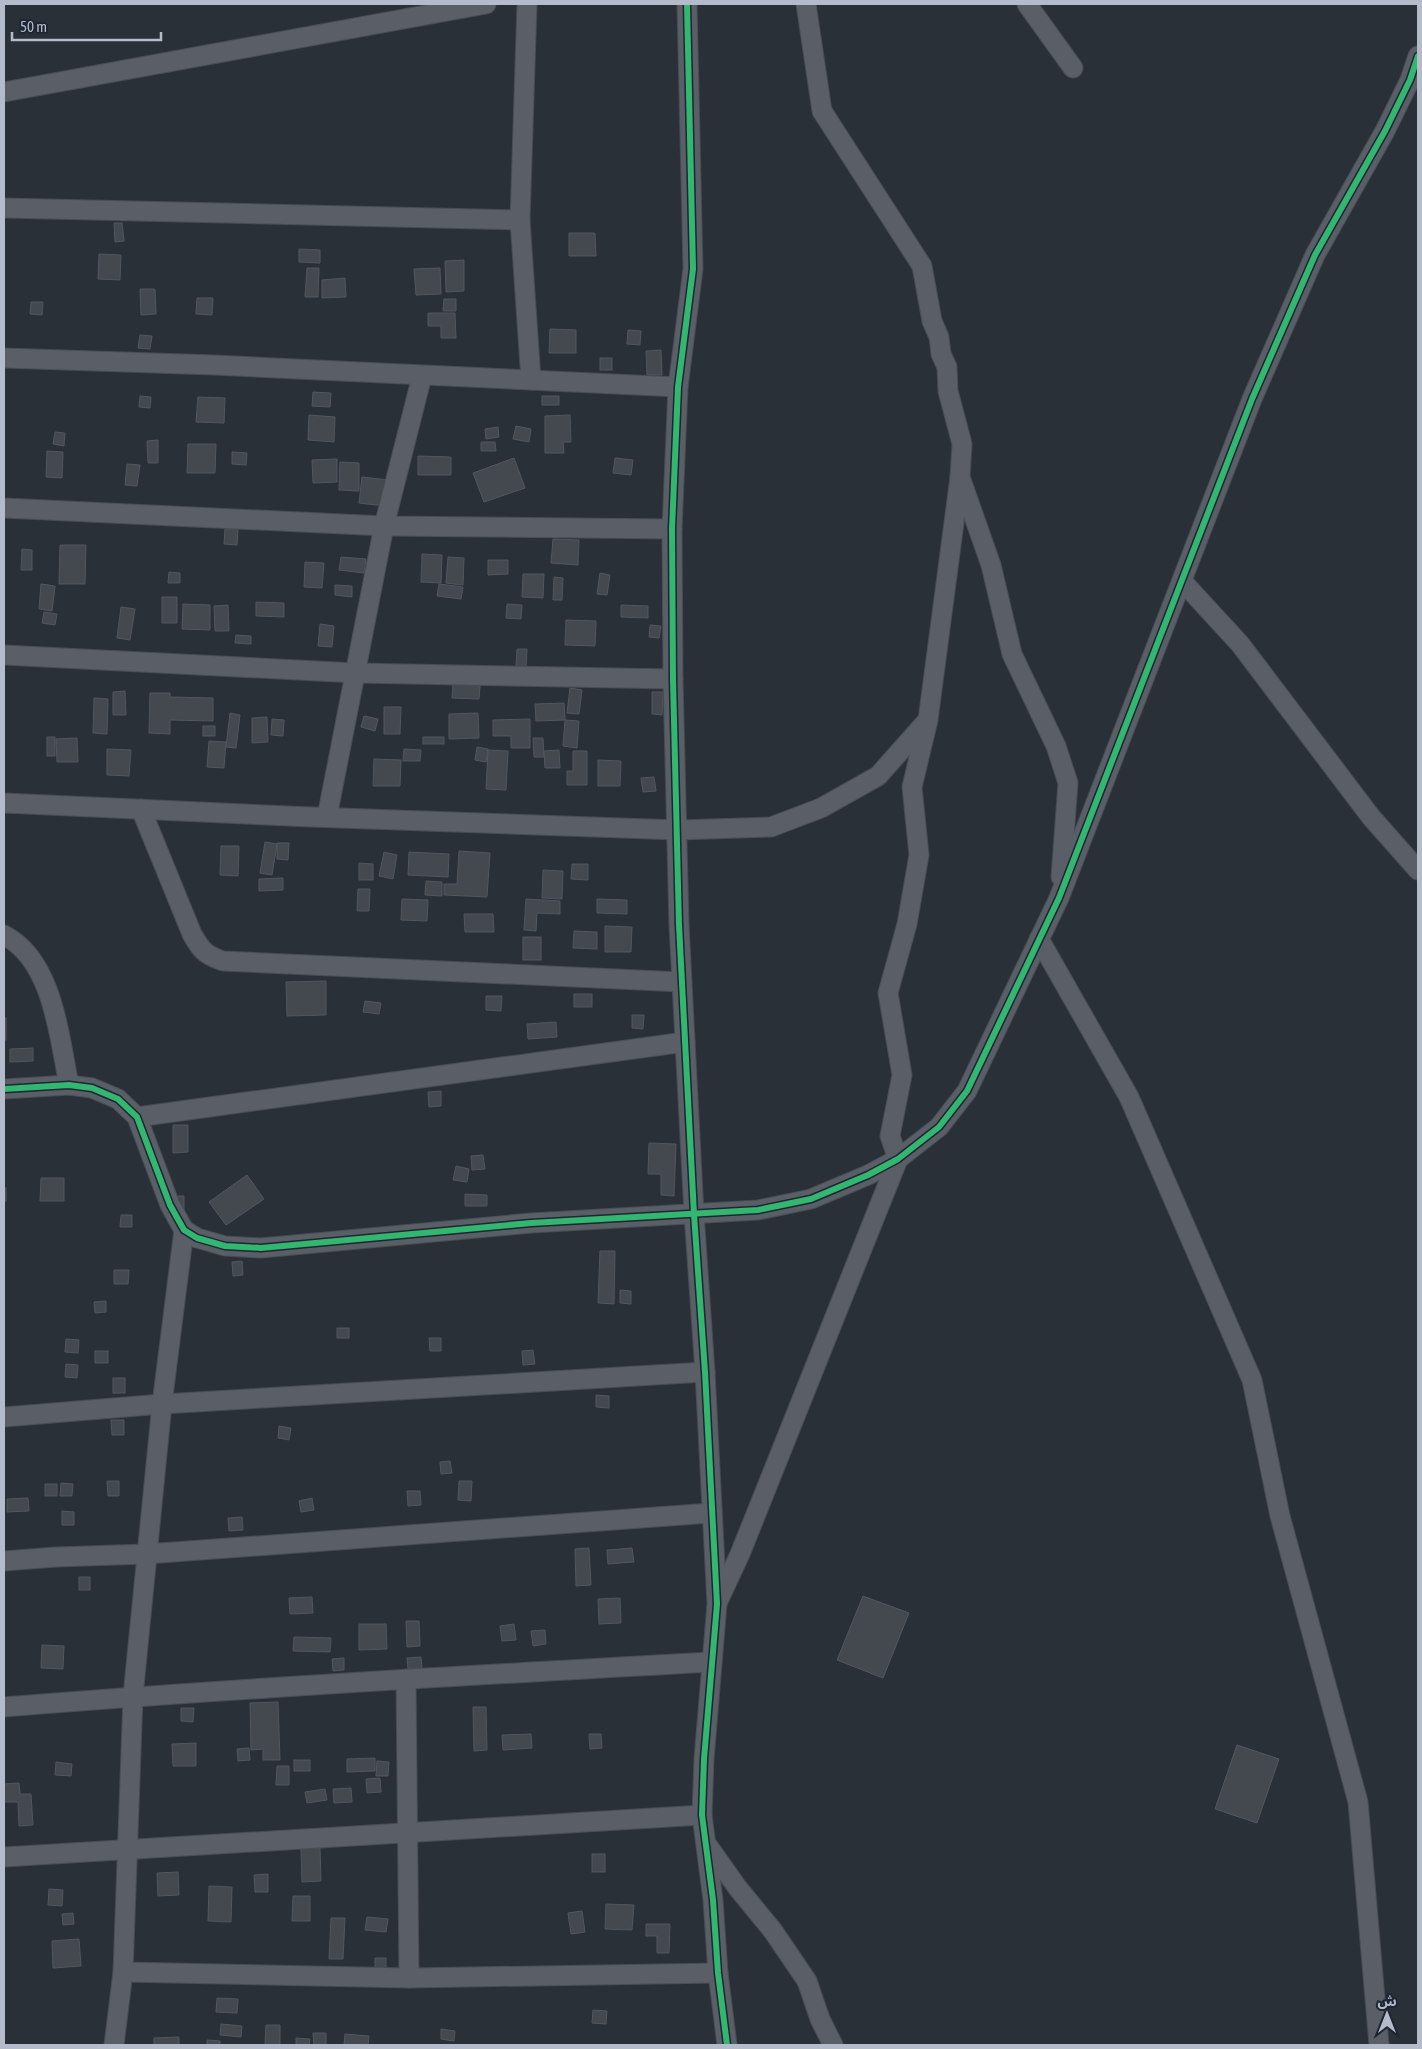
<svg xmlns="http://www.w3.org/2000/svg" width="1422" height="2049" font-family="'Asap Condensed','Noto Sans Arabic',sans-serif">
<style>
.building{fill:#444950;stroke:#52575f}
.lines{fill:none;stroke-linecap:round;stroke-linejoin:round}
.street-casing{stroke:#484c53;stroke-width:21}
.street{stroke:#5a5e66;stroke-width:19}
.cycleway-casing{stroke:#1d2633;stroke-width:9}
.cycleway{stroke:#33b770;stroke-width:6}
</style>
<rect width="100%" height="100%" fill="#2a3038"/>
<g class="building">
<polygon points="114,223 122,223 124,241 115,242"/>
<polygon points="569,233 595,233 596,256 569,256"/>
<polygon points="299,249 320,250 320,263 299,262"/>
<polygon points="99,254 121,255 120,280 98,279"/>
<polygon points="464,260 464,291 446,292 445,261"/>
<polygon points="307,268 319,268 318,297 305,297"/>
<polygon points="440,268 441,294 416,295 414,269"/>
<polygon points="345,278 346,297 322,298 322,280"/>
<polygon points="140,289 155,289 156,314 141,315"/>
<polygon points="197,298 213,298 212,315 196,314"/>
<polygon points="444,299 456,299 456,311 443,311"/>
<polygon points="31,302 43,302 42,315 30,314"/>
<polygon points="428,313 455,313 456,338 441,338 441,326 428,326"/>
<polygon points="550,329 576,330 576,353 549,353"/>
<polygon points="628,330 641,331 640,345 627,344"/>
<polygon points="140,335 152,336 150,349 138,348"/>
<polygon points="661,350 662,375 647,375 646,351"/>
<rect x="600" y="358" width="12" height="12"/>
<polygon points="313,392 331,393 330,407 312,406"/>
<polygon points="140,396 151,397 150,408 139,407"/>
<rect x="542" y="396" width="17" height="9"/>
<polygon points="198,397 225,398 224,423 196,422"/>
<polygon points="309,415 335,417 334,442 308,440"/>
<polygon points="570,415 571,442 563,442 564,453 545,453 545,416"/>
<polygon points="516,426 531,429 529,442 513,439"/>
<polygon points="498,427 499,437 486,439 485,429"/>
<polygon points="55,432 65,433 64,446 53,444"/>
<polygon points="158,440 158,463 148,463 147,441"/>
<polygon points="481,442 495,442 496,451 481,451"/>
<polygon points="188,444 216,444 215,473 187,473"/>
<polygon points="47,451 63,452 62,478 46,477"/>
<polygon points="232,452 247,453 246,465 232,464"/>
<polygon points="418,456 451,457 451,475 418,475"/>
<polygon points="514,458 525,488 484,502 473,473"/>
<polygon points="615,458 633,460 631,475 613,473"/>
<polygon points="337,459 337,482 313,483 312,460"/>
<polygon points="340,462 359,463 359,491 339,490"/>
<polygon points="127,464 140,465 137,486 125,485"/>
<polygon points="362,477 388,480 385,506 359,503"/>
<polygon points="225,529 238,529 237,545 224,544"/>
<polygon points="553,539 579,540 578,565 551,563"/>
<polygon points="60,545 86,545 85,584 59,584"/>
<polygon points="22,549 32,550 32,570 21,570"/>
<polygon points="422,554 442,555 441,583 421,582"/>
<polygon points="341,557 366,559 364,573 339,570"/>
<polygon points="448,557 464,558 463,585 446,583"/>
<polygon points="488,560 508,560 508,574 488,575"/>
<polygon points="305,562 324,563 322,588 304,587"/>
<polygon points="169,572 180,573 180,583 168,583"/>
<polygon points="600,573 610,575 607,595 597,594"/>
<polygon points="523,574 544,574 543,598 522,597"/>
<polygon points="554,577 563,578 562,600 553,600"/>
<polygon points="41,584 55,586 52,611 39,609"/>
<polygon points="439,584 463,587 461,599 437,596"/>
<polygon points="335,585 352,586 352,597 335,595"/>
<rect x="162" y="597" width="15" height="26"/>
<polygon points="256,602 284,603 284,617 256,616"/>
<polygon points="183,604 210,605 210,630 182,629"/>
<polygon points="507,604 522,605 521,619 506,618"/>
<polygon points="228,605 229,631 215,631 214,606"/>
<polygon points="621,605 648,606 648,618 621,617"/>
<polygon points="121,607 135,609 130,640 117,638"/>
<polygon points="44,612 57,614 55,625 42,623"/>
<polygon points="566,620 596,621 595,646 565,645"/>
<polygon points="320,624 334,626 332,647 318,646"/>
<polygon points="650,625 661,626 659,638 649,637"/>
<polygon points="236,635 251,636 251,644 235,643"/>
<polygon points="517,649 527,649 526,667 516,667"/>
<polygon points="453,684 480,686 479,699 452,698"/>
<polygon points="570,688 582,690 579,714 567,713"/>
<polygon points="125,691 126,715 113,715 113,692"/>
<polygon points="652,692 663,692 662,715 652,714"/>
<polygon points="150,693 170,693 170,697 213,698 213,721 170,720 170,734 149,733"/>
<polygon points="94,698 108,699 107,734 93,733"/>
<polygon points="564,703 565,720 536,721 535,704"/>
<polygon points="384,707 401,707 400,734 384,734"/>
<polygon points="230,713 240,715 236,748 226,747"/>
<polygon points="478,713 479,738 449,739 449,714"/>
<polygon points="364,716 378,719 375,731 361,727"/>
<polygon points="267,717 268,742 252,743 252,718"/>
<polygon points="272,719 284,720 283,736 271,735"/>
<polygon points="530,719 530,748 511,748 511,736 493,736 493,720"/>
<polygon points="565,720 579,721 577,748 563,746"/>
<rect x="203" y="726" width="12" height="10"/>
<rect x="47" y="737" width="8" height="19"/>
<rect x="423" y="737" width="21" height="7"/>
<polygon points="77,738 78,762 57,762 56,739"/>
<polygon points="533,738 543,738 544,757 534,757"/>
<polygon points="209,741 226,742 224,768 207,767"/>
<polygon points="477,747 488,749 486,762 475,760"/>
<polygon points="107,749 131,750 129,776 107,775"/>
<polygon points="404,749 421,750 420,761 403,761"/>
<polygon points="488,750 508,751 506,790 486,789"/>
<polygon points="559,750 560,768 545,768 544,751"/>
<polygon points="573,751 587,751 587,785 567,785 567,771 573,771"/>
<polygon points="374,759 401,760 400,786 373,786"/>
<polygon points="598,760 621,761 620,786 598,786"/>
<polygon points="654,777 656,791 643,792 641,778"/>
<polygon points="265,842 277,844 272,875 260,873"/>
<polygon points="277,843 289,843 288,860 277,859"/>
<polygon points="221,846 239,846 238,876 220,875"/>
<polygon points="459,851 490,853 487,897 444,895 444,884 457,884"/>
<polygon points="384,852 397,855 393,879 379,876"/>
<polygon points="409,852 449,854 448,877 408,875"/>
<polygon points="359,863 373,864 373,880 359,880"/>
<polygon points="572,864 588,864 588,880 571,879"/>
<polygon points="543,870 563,871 562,899 542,898"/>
<polygon points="283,878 283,890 259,891 259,879"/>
<polygon points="426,881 442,882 442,896 425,895"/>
<polygon points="358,889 370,889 369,911 357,911"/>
<polygon points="402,899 428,900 427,921 401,920"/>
<polygon points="526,899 560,901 560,914 537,913 536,931 524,930"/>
<polygon points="597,899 627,900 627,914 597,913"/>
<polygon points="464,914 493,914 494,932 465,932"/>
<polygon points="605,926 632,927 631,952 605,952"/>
<polygon points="574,931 597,932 597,949 573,948"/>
<rect x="523" y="937" width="18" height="23"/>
<polygon points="326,981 326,1015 287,1016 286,982"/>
<rect x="574" y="994" width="18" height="13"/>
<polygon points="486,996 502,996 501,1011 486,1010"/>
<polygon points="365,1001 381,1003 379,1014 363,1012"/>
<polygon points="632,1015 644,1015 643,1029 632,1028"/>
<rect x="4" y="1018" width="2" height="22"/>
<polygon points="556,1022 557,1037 528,1039 527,1024"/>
<polygon points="33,1048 33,1061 10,1062 10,1049"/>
<polygon points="441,1091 441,1106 429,1107 428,1092"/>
<polygon points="173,1125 188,1125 188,1152 173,1153"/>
<polygon points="649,1143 676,1144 674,1196 661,1195 661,1174 648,1174"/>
<polygon points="483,1155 485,1169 472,1170 471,1156"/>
<polygon points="456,1166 469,1169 467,1182 453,1180"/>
<polygon points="247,1175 264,1199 226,1225 209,1202"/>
<polygon points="41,1178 64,1178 64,1201 40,1201"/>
<rect x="4" y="1188" width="2" height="13"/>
<polygon points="465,1194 487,1195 487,1206 465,1206"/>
<polygon points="167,1196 184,1196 184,1215"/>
<polygon points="121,1215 132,1215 132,1227 120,1227"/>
<polygon points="600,1251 615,1251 614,1304 598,1303"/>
<polygon points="242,1261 243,1275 233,1276 232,1262"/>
<polygon points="114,1270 129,1270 128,1284 114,1284"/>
<polygon points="620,1290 631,1291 631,1304 620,1303"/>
<polygon points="106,1301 106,1312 95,1313 94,1302"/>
<rect x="337" y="1328" width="12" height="10"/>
<polygon points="429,1338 441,1338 441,1351 430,1351"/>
<polygon points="66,1339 79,1340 78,1353 65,1352"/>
<polygon points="533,1350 535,1364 523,1365 522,1351"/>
<rect x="95" y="1351" width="13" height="12"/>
<polygon points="66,1364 78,1365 77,1378 65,1377"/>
<rect x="113" y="1378" width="12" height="15"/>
<polygon points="596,1395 609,1396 609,1408 596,1407"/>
<polygon points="111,1420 124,1420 124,1435 112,1435"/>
<polygon points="279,1426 291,1428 289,1440 278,1438"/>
<polygon points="450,1461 452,1473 441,1474 440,1462"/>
<polygon points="107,1481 119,1481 119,1496 108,1496"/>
<polygon points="459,1481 472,1481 471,1501 458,1500"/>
<polygon points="61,1483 73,1484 72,1496 60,1496"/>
<rect x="45" y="1484" width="12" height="12"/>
<polygon points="407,1491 420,1491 421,1505 408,1506"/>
<polygon points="28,1498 29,1511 7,1512 7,1499"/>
<polygon points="312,1498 314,1510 301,1512 299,1501"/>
<polygon points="62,1511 74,1512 74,1525 62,1525"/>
<polygon points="242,1517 243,1530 229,1531 228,1518"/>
<polygon points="589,1548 591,1585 576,1586 575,1549"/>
<polygon points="632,1548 634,1562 608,1564 607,1550"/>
<rect x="79" y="1577" width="11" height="13"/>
<polygon points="863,1596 909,1613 883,1678 837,1660"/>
<polygon points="312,1597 313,1613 290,1614 289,1598"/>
<polygon points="620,1598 621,1623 599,1624 598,1599"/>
<polygon points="406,1621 419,1621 420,1646 407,1647"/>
<polygon points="359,1624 386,1624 387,1649 359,1650"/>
<polygon points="514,1624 516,1640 502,1641 500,1626"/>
<polygon points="545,1630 546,1644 533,1646 531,1631"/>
<polygon points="294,1637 331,1638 330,1652 293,1651"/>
<polygon points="42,1645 64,1646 63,1669 41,1668"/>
<polygon points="421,1657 422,1668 408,1669 407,1658"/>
<polygon points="344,1658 344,1670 333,1671 332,1659"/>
<polygon points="278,1702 280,1760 263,1760 263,1749 251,1750 250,1703"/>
<polygon points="473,1707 486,1707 487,1750 474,1751"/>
<polygon points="181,1708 194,1708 193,1722 181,1721"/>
<polygon points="531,1734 532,1748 503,1750 502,1735"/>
<polygon points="589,1734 601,1734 602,1748 590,1749"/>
<polygon points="196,1743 196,1766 173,1766 172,1744"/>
<polygon points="1237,1745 1279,1759 1257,1823 1215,1809"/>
<polygon points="249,1748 250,1760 238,1761 237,1749"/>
<polygon points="375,1758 375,1771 347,1772 347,1759"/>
<rect x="294" y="1760" width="16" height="11"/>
<polygon points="377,1761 389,1762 388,1776 376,1776"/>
<polygon points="56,1762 72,1764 71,1776 55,1775"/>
<polygon points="277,1766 289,1766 289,1785 276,1785"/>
<polygon points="380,1778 381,1792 367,1793 366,1779"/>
<polygon points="19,1783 20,1794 31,1794 33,1825 19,1826 18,1802 4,1802 4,1784"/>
<polygon points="351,1788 352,1802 334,1803 333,1789"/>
<polygon points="325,1789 327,1800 307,1803 305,1792"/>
<polygon points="320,1848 321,1881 302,1882 301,1849"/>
<rect x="592" y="1854" width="13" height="18"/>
<polygon points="178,1872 179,1895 158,1896 157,1873"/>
<polygon points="268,1874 268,1892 255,1892 254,1875"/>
<polygon points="209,1886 232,1887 231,1922 208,1921"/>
<polygon points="49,1889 63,1890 62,1906 48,1905"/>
<polygon points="293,1896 310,1896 310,1921 292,1921"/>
<polygon points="606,1904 634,1905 632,1930 605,1929"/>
<polygon points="582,1911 585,1932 571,1934 568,1913"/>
<polygon points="73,1913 74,1924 63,1925 62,1914"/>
<polygon points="367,1917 388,1919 386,1932 365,1930"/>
<polygon points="331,1918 345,1918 343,1959 329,1959"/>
<polygon points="646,1924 670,1924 669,1953 657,1953 657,1936 646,1936"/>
<polygon points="79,1939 81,1966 53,1968 52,1941"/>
<polygon points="375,1958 386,1958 386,1973 375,1972"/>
<polygon points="217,1998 238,1999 237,2013 216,2012"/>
<polygon points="593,2010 607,2011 606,2024 592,2023"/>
<polygon points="221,2024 242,2026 241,2037 220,2035"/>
<polygon points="266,2025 280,2025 280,2045 265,2045"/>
<polygon points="441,2029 455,2031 454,2041 441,2039"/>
<polygon points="313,2033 326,2033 326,2045 314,2045"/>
<polygon points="345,2034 369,2036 368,2045 344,2045"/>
<polygon points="179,2037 179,2045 154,2045 154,2038"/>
<polygon points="296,2038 310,2039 309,2045 296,2045"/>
<polygon points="207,2040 220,2041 220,2045 207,2045"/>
</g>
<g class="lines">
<defs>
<g id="street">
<polyline points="687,4 693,269 678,387 672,529 673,679 679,925 694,1214 705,1372 717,1604 704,1759 702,1815 713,1900 718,1973 727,2045"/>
<polyline points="806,4 822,111 922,266 932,321 939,337 941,354 947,367 948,391 962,444 960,477 991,565 1012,654 1056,746 1068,783 1061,877"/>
<polyline points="1027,4 1073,68"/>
<polyline points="4,92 486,4"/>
<polyline points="4,208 520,220 527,4"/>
<polyline points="520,220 531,380"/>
<polyline points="4,358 214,365 678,387"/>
<polyline points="4,508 384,526 672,529"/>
<polyline points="1183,582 1240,644 1371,817 1418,870"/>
<polyline points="4,655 356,673 673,679"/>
<polyline points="4,803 311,817 678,830 771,827 821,808 878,776 926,722"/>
<path d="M 141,809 L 192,934 C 201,950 205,955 223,961 L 682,982"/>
<polyline points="327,817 384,526 422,376"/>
<path d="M 4,935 C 53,960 59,1036 69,1085"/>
<polyline points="1039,939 1129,1097 1252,1380 1280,1516 1358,1802 1379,2045"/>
<polyline points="4,1089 69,1085 92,1088 118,1099 137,1117 170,1205 184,1230 197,1238 225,1246 261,1248 531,1223 758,1210 811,1199 868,1175 898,1159 939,1127 967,1091 1059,898 1252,399 1315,255 1385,131 1410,80 1418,56"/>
<polyline points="137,1117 685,1042"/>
<polyline points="4,1417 162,1404 705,1372"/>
<polyline points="4,1561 56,1557 146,1554 711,1513"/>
<polyline points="718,1601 740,1554 898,1159 890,1136 902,1075 888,993 907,924 919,855 912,787 928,720 960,477"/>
<polyline points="406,1679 409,1978"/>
<path d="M 4,1707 C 240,1688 476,1675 712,1662"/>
<polyline points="708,1846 737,1887 773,1931 807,1981 820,2019 833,2045"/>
<polyline points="4,1857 702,1815"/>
<polyline points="123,1972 409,1978 718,1973"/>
<polyline points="114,2045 123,1972 133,1696 162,1404 184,1230"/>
</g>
</defs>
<use href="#street" class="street-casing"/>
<use href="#street" class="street"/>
<defs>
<g id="cycleway">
<polyline points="687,4 693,269 678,387 672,529 673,679 679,925 694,1214 705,1372 717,1604 704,1759 702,1815 713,1900 718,1973 727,2045"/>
<polyline points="4,1089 69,1085 92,1088 118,1099 137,1117 170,1205 184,1230 197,1238 225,1246 261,1248 531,1223 758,1210 811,1199 868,1175 898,1159 939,1127 967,1091 1059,898 1252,399 1315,255 1385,131 1410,80 1418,56"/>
</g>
</defs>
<use href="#cycleway" class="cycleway-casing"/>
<use href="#cycleway" class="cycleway"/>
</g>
<rect width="1422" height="2049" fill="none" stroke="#b4bcc9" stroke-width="10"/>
<g transform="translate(1387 2014)" stroke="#1d2633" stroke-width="4" paint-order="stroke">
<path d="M0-4L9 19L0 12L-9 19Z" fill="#b4bcc9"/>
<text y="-8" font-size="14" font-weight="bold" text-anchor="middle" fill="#b4bcc9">ش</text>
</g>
<path d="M12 32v8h149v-8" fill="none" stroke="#b4bcc9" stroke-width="2.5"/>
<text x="20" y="32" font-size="15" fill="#b4bcc9" stroke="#1d2633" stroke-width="4" paint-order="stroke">50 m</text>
</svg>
